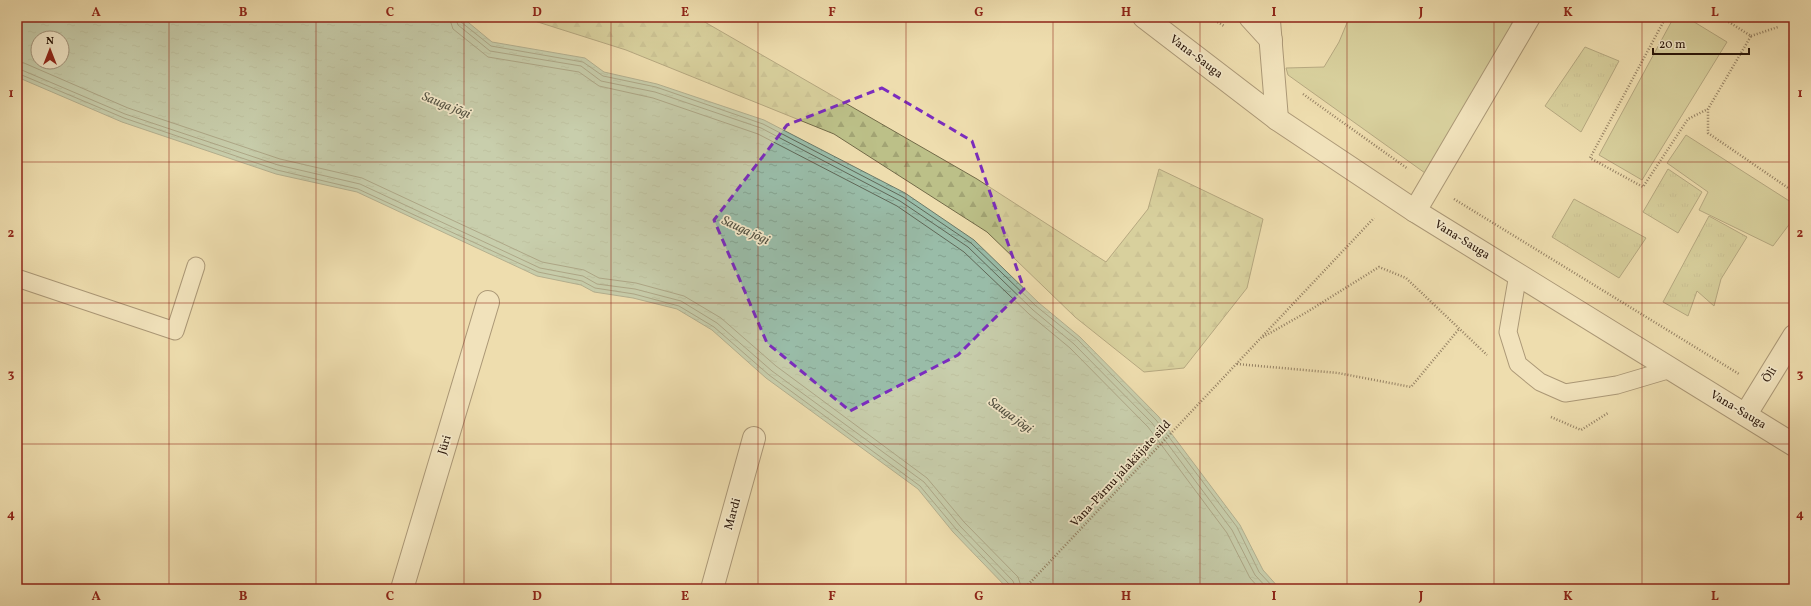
<svg xmlns="http://www.w3.org/2000/svg" width="1811" height="606" font-family="Vollkorn,serif">
<style>
.grass{fill:#bcc088;stroke:#726a48}
.forest{fill:url(#forest-firs);stroke:#726a48}
.park{fill:url(#park-tufts);stroke:#726a48}
.water{fill:url(#water-ripples);stroke:#6c7968;fill-rule:evenodd}
.lines{fill:none;stroke-linecap:round;stroke-linejoin:round}
.shore{stroke:#606858;stroke-width:1}
.lane-casing{stroke:#5a4632;stroke-width:19}
.street-casing{stroke:#5a4632;stroke-width:24}
.path{stroke:#281408;stroke-width:2.5;stroke-dasharray:1 2;stroke-linecap:butt}
.lane{stroke:#f4e9ca;stroke-width:17}
.street{stroke:#f4e9ca;stroke-width:22}
.marked{fill:none;stroke:#7b2cbf;stroke-width:3;stroke-dasharray:8 5;stroke-linejoin:round}
.grid{fill:none;stroke:#8f2418;stroke-width:1;stroke-opacity:0.55}
.labels{text-anchor:middle;dominant-baseline:central;stroke-width:3.5;stroke-linejoin:round;paint-order:stroke}
.street-label{font-size:12px;fill:#281408;stroke:#f4e9ca}
.water-label{font-size:13px;font-style:italic;fill:#504f40;stroke:#f4e9ca}
.neatline{fill:none;stroke:#8f2418;stroke-width:1.5}
.grid-label{font-size:13px;text-anchor:middle;font-weight:bold;fill:#8f2418}
</style>
<defs>
<pattern id="forest-firs" width="22" height="20" patternUnits="userSpaceOnUse"><rect width="22" height="20" fill="#bcc088"/><path d="M5 1l3.5 6h-7zM16 11l3.5 6h-7z" fill="#a2a474"/></pattern>
<pattern id="park-tufts" width="24" height="20" patternUnits="userSpaceOnUse"><rect width="24" height="20" fill="#bcc088"/><path d="M3 7l-1-3M5 7V3M7 7l1-3M15 17l-1-3M17 17v-4M19 17l1-3" fill="none" stroke="#a2a474"/></pattern>
<pattern id="water-ripples" width="26" height="14" patternUnits="userSpaceOnUse"><rect width="26" height="14" fill="#99bca8"/><path d="M2 4q2-2 4 0t4 0M15 11q2-2 4 0t4 0" fill="none" stroke="#84a18f"/></pattern>
</defs>
<rect width="100%" height="100%" fill="#eeddae"/>
<filter id="stains"><feTurbulence type="fractalNoise" baseFrequency=".005" numOctaves="4"/><feColorMatrix values="0 0 0 0 .2 0 0 0 0 .09 0 0 0 0 .02 0 0 0 .5 -.17"/></filter>
<radialGradient id="worn" r=".72"><stop offset=".6" stop-color="#630" stop-opacity="0"/><stop offset="1" stop-color="#630" stop-opacity=".3"/></radialGradient>
<g class="grass">
<polygon points="1439,17 1514,17 1505,40 1425,173 1288,75 1286,68 1324,67 1339,42 1349,18 1439,19"/>
<polygon points="1674,17 1686,17 1727,42 1642,180 1599,155"/>
<polygon points="1686,135 1794,204 1794,218 1773,246 1699,210 1708,192 1667,163"/>
</g>
<polygon class="forest" points="522,17 696,17 977,179 1106,262 1148,209 1159,169 1263,219 1247,288 1184,368 1144,372 1075,317 987,232 834,134 626,50"/>
<g class="park">
<polygon points="1585,47 1619,61 1581,132 1545,106"/>
<polygon points="1668,169 1702,192 1678,233 1643,212"/>
<polygon points="1574,199 1646,238 1619,278 1552,237"/>
<polygon points="1709,216 1747,237 1721,279 1714,306 1697,291 1688,316 1663,302"/>
</g>
<path class="water" d="M 17,17 L 460,17 L 463,18 L 492,42 L 585,58 L 604,72 L 657,84 L 764,120 L 905,193 L 974,240 L 1039,303 L 1080,337 L 1159,417 L 1240,525 L 1263,570 L 1280,589 L 1008,589 L 953,532 L 918,489 L 766,378 L 712,330 L 677,309 L 633,298 L 594,292 L 581,285 L 537,276 L 357,192 L 276,174 L 122,122 L 17,77 ZM 38,38 L 62,38 L 62,62 L 38,62 Z"/>
<g class="lines">
<g class="shore">
<polyline points="449,17 453,29 488,57 579,72 599,86 653,98 758,134 897,206 964,252 1029,314 1070,348 1148,427 1227,533 1250,578 1260,589"/>
<polyline points="455,17 458,25 490,51 581,66 601,81 655,92 761,128 900,201 968,247 1033,310 1074,344 1152,423 1232,530 1255,575 1268,589"/>
<polyline points="460,17 461,22 491,46 583,62 603,76 656,87 763,124 903,197 971,243 1036,306 1078,340 1156,420 1237,527 1259,572 1275,589"/>
<polyline points="17,62 24,63 128,108 280,159 362,178 542,262 584,270 599,278 636,283 684,296 721,318 776,366 927,478 964,522 1018,577 1022,589"/>
<polyline points="17,68 125,114 278,165 360,184 540,268 583,276 597,284 635,289 681,301 717,323 772,371 924,482 960,526 1013,581 1016,589"/>
<polyline points="17,73 124,118 277,170 358,189 538,272 582,281 595,288 634,294 679,306 714,327 769,375 920,486 956,529 1010,585 1011,589"/>
</g>
<defs>
<g id="lane">
<polyline points="1518,274 1508,332 1518,364 1540,382 1565,393 1617,385 1671,369"/>
<polyline points="17,278 175,331 196,266"/>
</g>
<g id="street">
<polyline points="1144,17 1277,119 1415,211 1794,445"/>
<polyline points="1250,17 1271,40"/>
<polyline points="1270,17 1269,21 1277,119"/>
<polyline points="1415,211 1529,17"/>
<polyline points="1746,414 1794,336"/>
<polyline points="402,589 488,302"/>
<polyline points="712,589 754,438"/>
</g>
</defs>
<use href="#lane" class="lane-casing"/>
<use href="#street" class="street-casing"/>
<g class="path">
<polyline points="1210,17 1224,26"/>
<polyline points="1666,17 1590,158 1643,187 1688,119 1708,109"/>
<polyline points="1721,17 1751,36 1708,109 1708,133 1794,192"/>
<polyline points="1751,36 1778,27"/>
<polyline points="1303,94 1408,169"/>
<polyline points="1790,150 1794,153"/>
<polyline points="1454,199 1739,374"/>
<polyline points="1263,337 1307,312 1379,267 1406,278 1487,355"/>
<polyline points="1237,364 1338,373 1411,387 1459,329"/>
<polyline points="1551,417 1581,430 1608,413"/>
<polyline points="1024,589 1374,218"/>
</g>
<use href="#lane" class="lane"/>
<use href="#street" class="street"/>
</g>
<path d="M0 0H1811V606H0ZM 882,88 L 972,141 L 1024,289 L 958,355 L 850,411 L 767,343 L 714,220 L 787,125 Z" fill="#eeddae" fill-opacity=".55" fill-rule="evenodd"/>
<path class="marked" d="M 882,88 L 972,141 L 1024,289 L 958,355 L 850,411 L 767,343 L 714,220 L 787,125 Z"/>
<path class="grid" d="M 169,17 L 169,589M 316,17 L 316,589M 464,17 L 464,589M 611,17 L 611,589M 758,17 L 758,589M 906,17 L 906,589M 1053,17 L 1053,589M 1200,17 L 1200,589M 1347,17 L 1347,589M 1494,17 L 1494,589M 1642,17 L 1642,589M 17,162 L 1794,162M 17,303 L 1794,303M 17,444 L 1794,444"/>
<g class="labels">
<g class="street-label">
<text transform="translate(1196 57) rotate(37)">Vana-Sauga</text>
<text transform="translate(1462 240) rotate(32)">Vana-Sauga</text>
<text transform="translate(1770 375) rotate(-58)">Õli</text>
<text transform="translate(1738 410) rotate(31)">Vana-Sauga</text>
<text transform="translate(445 445) rotate(-73)">Jüri</text>
<text transform="translate(1121 474) rotate(-47)">Vana-Pärnu jalakäijate sild</text>
<text transform="translate(733 514) rotate(-74)">Mardi</text>
</g>
<g class="water-label">
<text transform="translate(446 106) rotate(22)">Sauga jõgi</text>
<text transform="translate(745 231) rotate(25)">Sauga jõgi</text>
<text transform="translate(1010 416) rotate(36)">Sauga jõgi</text>
</g>
</g>
<rect width="1811" height="606" fill="none" stroke="#eeddae" stroke-width="44"/>
<g transform="translate(50 50)"><circle r="19" fill="#f4e9ca" stroke="#a2947c"/>
<path d="M0-3L7 15L0 10L-7 15Z" fill="#8f2418"/>
<text y="-6" font-size="11" font-weight="bold" text-anchor="middle" fill="#281408">N</text>
</g>
<path d="M1653 48v6h96v-6" fill="none" stroke="#281408" stroke-width="2"/>
<text x="1659" y="48" font-size="12" fill="#281408" stroke="#f4e9ca" stroke-width="3" paint-order="stroke">20 m</text>
<rect x="22" y="22" width="1767" height="562" class="neatline"/>
<g class="grid-label">
<text x="96" y="16">A</text>
<text x="243" y="16">B</text>
<text x="390" y="16">C</text>
<text x="537" y="16">D</text>
<text x="685" y="16">E</text>
<text x="832" y="16">F</text>
<text x="979" y="16">G</text>
<text x="1126" y="16">H</text>
<text x="1274" y="16">I</text>
<text x="1421" y="16">J</text>
<text x="1568" y="16">K</text>
<text x="1715" y="16">L</text>
<text x="11" y="97">1</text>
<text x="1800" y="97">1</text>
<text x="11" y="237">2</text>
<text x="1800" y="237">2</text>
<text x="11" y="378">3</text>
<text x="1800" y="378">3</text>
<text x="11" y="518">4</text>
<text x="1800" y="518">4</text>
<text x="96" y="600">A</text>
<text x="243" y="600">B</text>
<text x="390" y="600">C</text>
<text x="537" y="600">D</text>
<text x="685" y="600">E</text>
<text x="832" y="600">F</text>
<text x="979" y="600">G</text>
<text x="1126" y="600">H</text>
<text x="1274" y="600">I</text>
<text x="1421" y="600">J</text>
<text x="1568" y="600">K</text>
<text x="1715" y="600">L</text>
</g>
<rect width="100%" height="100%" filter="url(#stains)"/>
<rect width="100%" height="100%" fill="url(#worn)"/>
</svg>
